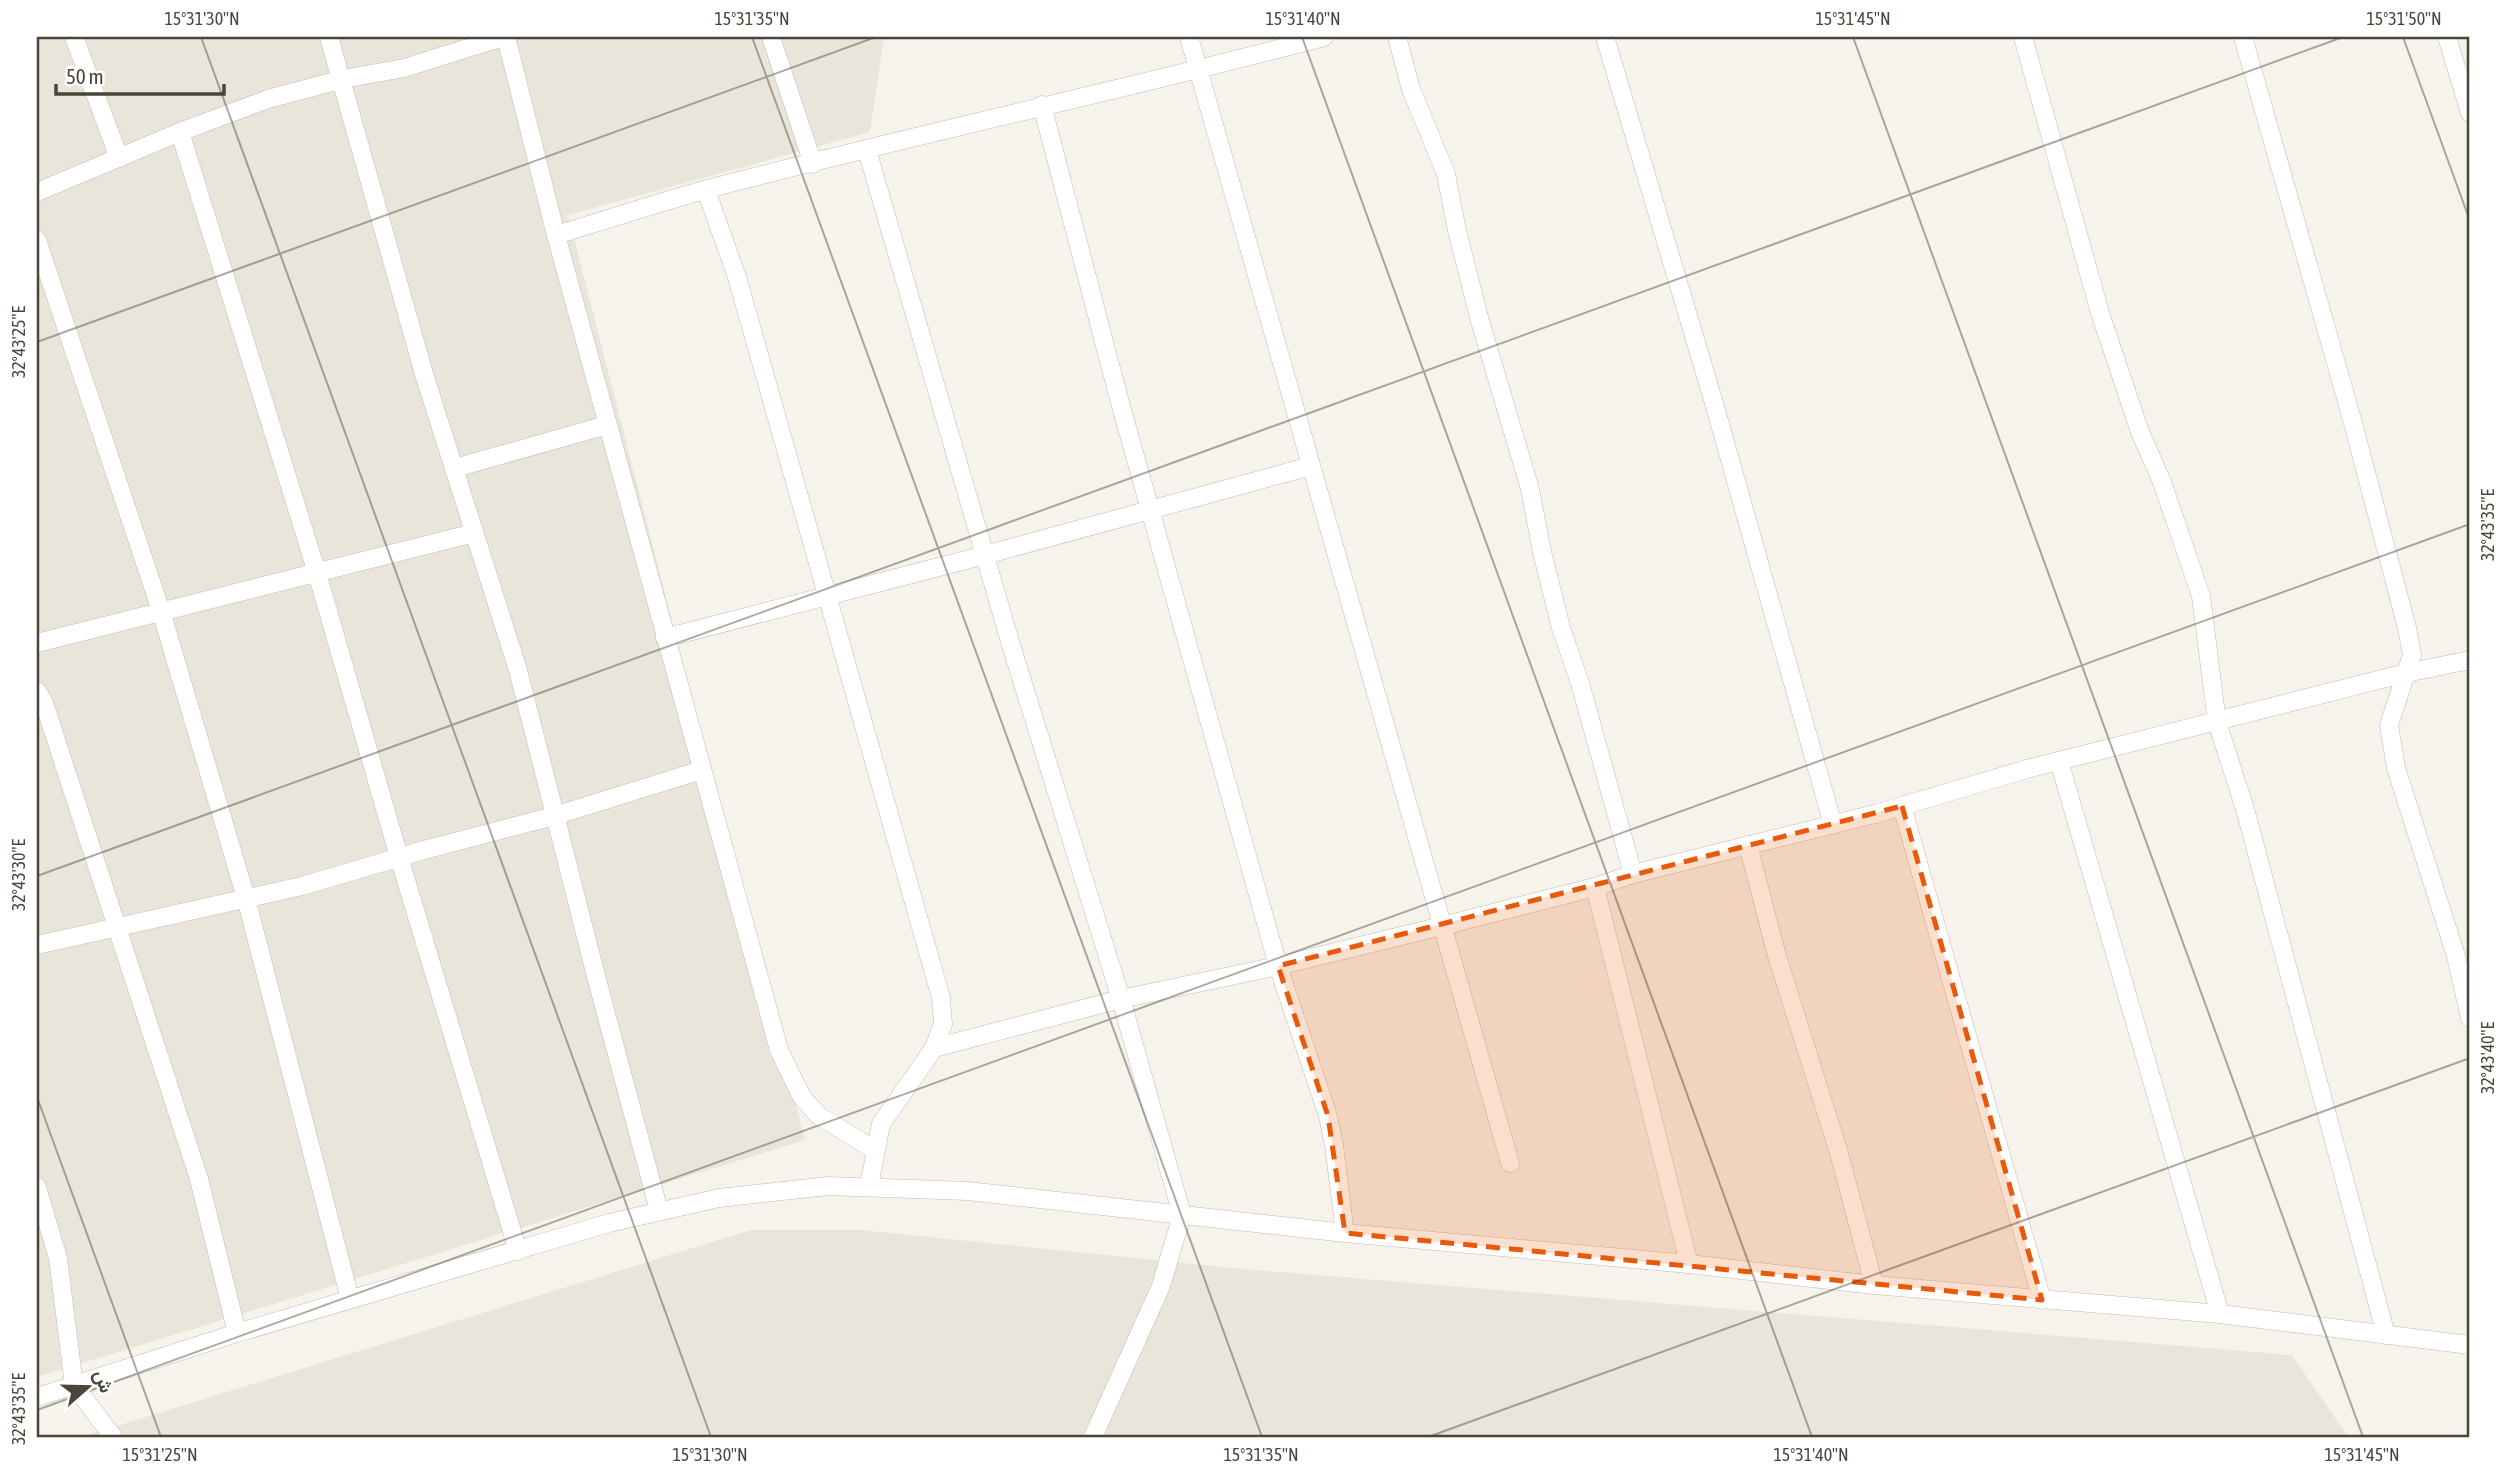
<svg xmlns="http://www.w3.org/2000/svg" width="2507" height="1474" font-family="'Asap Condensed',Vazirmatn,sans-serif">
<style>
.residential{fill:#eae5da}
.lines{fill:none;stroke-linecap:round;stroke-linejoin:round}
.street-casing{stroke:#c2bbae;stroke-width:19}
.street{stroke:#fff;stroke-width:18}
.marked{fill:#e8590c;fill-opacity:0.2;stroke:#e8590c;stroke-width:5;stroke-dasharray:14 9;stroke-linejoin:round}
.ticks{fill:none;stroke:#4b4439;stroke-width:2;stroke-opacity:0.45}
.neatline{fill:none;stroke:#4b4439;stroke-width:2.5}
.ticks-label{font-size:18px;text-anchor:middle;fill:#4b4439}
</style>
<rect width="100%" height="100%" fill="#f6f3ec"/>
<g class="residential">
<polygon points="37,37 884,37 870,132 568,215 805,1140 37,1377"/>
<polygon points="751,1230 860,1230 1243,1269 2292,1355 2348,1437 81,1437"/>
</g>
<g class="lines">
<defs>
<g id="street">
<polyline points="74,37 119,158"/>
<polyline points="329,37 424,374 518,670 597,980 659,1211"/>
<polyline points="506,37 556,235 779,1050 802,1097 819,1116 875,1150"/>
<polyline points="771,37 813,164"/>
<polyline points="1189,37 1510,1163"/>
<polyline points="1397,37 1411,89 1446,174 1457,231 1480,321 1530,489 1542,552 1561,628 1580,683 1633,874"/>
<polyline points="1605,37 1714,403 1833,825"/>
<polyline points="2023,37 2100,313 2140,432 2162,482 2201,596 2217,722 2245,809 2386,1335"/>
<polyline points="2243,37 2350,412 2407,628 2412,655 2389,725 2396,768 2456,956 2470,1018"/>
<polyline points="2447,37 2470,113"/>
<polyline points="1042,105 1119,399 1278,966 1328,1116 1334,1145 1345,1233"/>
<polyline points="180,132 317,573 399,857 518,1251"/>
<polyline points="867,150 1011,645 1121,999 1182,1215 1161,1286 1093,1437"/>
<polyline points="706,190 737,277 941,998 943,1024 934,1048 881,1124 869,1186"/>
<polyline points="37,192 180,132 268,99 343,79 404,68 503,37"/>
<path d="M 556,235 C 606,220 657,203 708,189 C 912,135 1120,91 1324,37"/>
<polyline points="37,240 161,611 246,898 350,1299"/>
<polyline points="455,468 607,425"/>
<polyline points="665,638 985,555 1311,466"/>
<polyline points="37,643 474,533"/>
<polyline points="37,691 44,703 199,1179 237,1333"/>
<polyline points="2059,761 2220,1314"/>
<polyline points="1902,806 2042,1300"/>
<polyline points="1748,845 1777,956 1839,1153 1874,1285"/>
<polyline points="1595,887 1689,1264"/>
<polyline points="37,945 302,886 424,850 554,816 702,770"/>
<polyline points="934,1048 1121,999 1278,966 1442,926 1595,887 1633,874 1875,814 2027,769 2406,673 2470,660"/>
<polyline points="37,1187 58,1258 74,1385 113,1437"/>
<polyline points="37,1397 237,1333 609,1223 719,1198 828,1186 968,1191 1345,1233 1689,1264 1874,1285 2220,1314 2470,1345"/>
</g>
</defs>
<use href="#street" class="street-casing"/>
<use href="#street" class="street"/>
</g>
<path class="marked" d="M 1902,806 L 2042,1300 L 1345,1233 L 1328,1116 L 1278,966 Z"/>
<path class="ticks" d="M 201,37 L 711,1437M 752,37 L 1262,1437M 1302,37 L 1812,1437M 1853,37 L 2363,1437M 2403,37 L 2470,221M 37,342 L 876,37M 37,876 L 2343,37M 37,1097 L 161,1437M 37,1410 L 2470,524M 1428,1437 L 2470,1058"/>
<rect width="2507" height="1474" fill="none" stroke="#ffffff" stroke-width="77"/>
<g transform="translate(88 1387) rotate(70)" stroke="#ffffff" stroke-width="5" paint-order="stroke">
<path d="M0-5L12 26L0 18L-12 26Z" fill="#4b4439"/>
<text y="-10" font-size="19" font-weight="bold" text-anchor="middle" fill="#4b4439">ش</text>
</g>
<path d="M56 84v10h168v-10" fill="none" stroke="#4b4439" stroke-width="3.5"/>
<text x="66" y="84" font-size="21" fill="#4b4439" stroke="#ffffff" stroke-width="5" paint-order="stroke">50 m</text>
<rect x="38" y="38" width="2430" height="1398" class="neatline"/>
<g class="ticks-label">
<text x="202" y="25">15°31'30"N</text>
<text x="752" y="25">15°31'35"N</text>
<text x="1303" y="25">15°31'40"N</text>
<text x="1853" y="25">15°31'45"N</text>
<text x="2404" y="25">15°31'50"N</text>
<text transform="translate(19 342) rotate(-90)" y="6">32°43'25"E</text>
<text transform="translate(2488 525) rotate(-90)" y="6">32°43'35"E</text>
<text transform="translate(19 875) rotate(-90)" y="6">32°43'30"E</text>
<text transform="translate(2488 1058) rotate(-90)" y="6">32°43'40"E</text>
<text transform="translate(19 1409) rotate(-90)" y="6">32°43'35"E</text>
<text x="160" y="1461">15°31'25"N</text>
<text x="710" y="1461">15°31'30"N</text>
<text x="1261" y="1461">15°31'35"N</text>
<text x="1811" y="1461">15°31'40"N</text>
<text x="2362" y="1461">15°31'45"N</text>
</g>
</svg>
